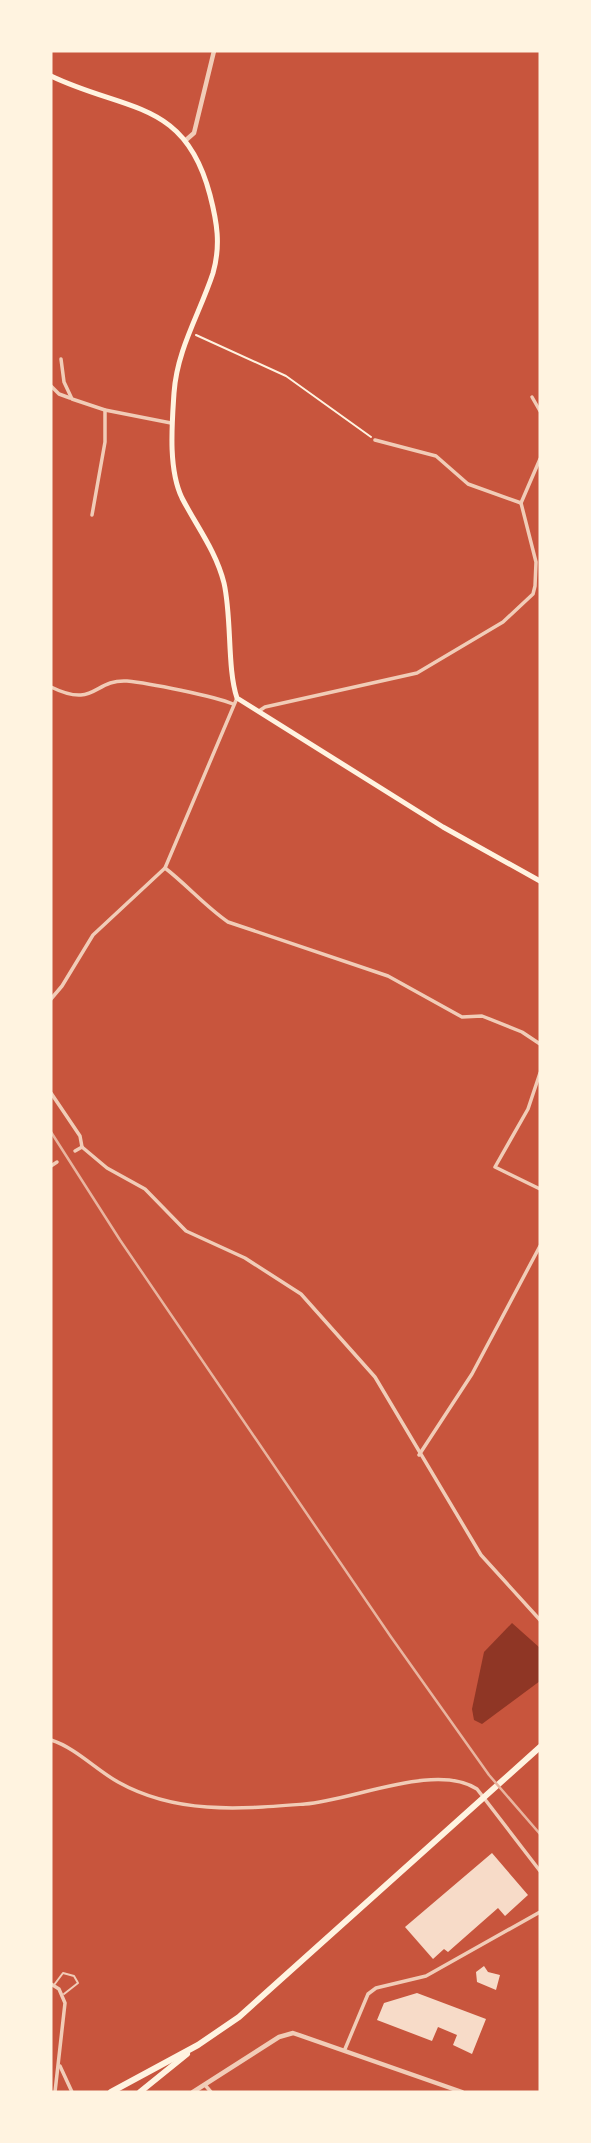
<svg xmlns="http://www.w3.org/2000/svg" width="591" height="2143" font-family="Poppins,sans-serif">
<style>
.water{fill:#8f3625}
.building{fill:#f7dbc8}
.lines{fill:none;stroke-linecap:round;stroke-linejoin:round}
.path{stroke:#fff3e0;stroke-width:2}
.service{stroke:#f1ccb7;stroke-width:2}
.minor{stroke:#f1ccb7;stroke-width:3.5}
.tertiary{stroke:#f1ccb7;stroke-width:4.5}
.secondary{stroke:#fff3e0;stroke-width:5}
.primary{stroke:#fff3e0;stroke-width:6}
.rail{stroke:#e9b49f;stroke-width:2.5}
</style>
<rect width="100%" height="100%" fill="#c8553d"/>
<polygon class="water" points="512,1623 540,1648 540,1681 482,1724 474,1720 472,1709 484,1652"/>
<g class="building">
<polygon points="492,1853 528,1895 505,1916 498,1908 448,1952 444,1949 433,1959 405,1927"/>
<polygon points="484,1966 488,1972 500,1975 496,1990 477,1982 476,1972"/>
<polygon points="417,1993 486,2019 472,2054 453,2045 457,2035 438,2027 432,2041 377,2020 384,2003"/>
</g>
<g class="lines">
<polyline class="path" points="196,335 286,376 371,437"/>
<polyline class="service" points="54,1985 63,1973 74,1976 78,1983 64,1994"/>
<g class="minor">
<polyline points="61,359 64,382 72,399 105,410 171,423"/>
<polyline points="51,386 59,394 70,398"/>
<polyline points="532,397 540,411"/>
<polyline points="375,440 436,456 468,484 521,503"/>
<polyline points="92,515 105,442 105,410"/>
<path d="M 51,687 C 96,709 93,679 127,681 C 148,683 214,696 233,704"/>
<polyline points="259,711 265,707 417,673 503,622 533,594 535,586 536,562 521,503 540,459"/>
<path d="M 165,868 C 187,885 205,906 228,922 L 388,976 L 462,1017 L 482,1016 L 522,1032 L 540,1044"/>
<polyline points="51,999 62,986 93,935 165,868 237,698"/>
<polyline points="540,1073 528,1109 495,1167 540,1189"/>
<polyline points="51,1093 80,1136 82,1147"/>
<polyline points="82,1147 107,1168 145,1189 186,1231 245,1258 301,1294 375,1377 481,1555 540,1620"/>
<polyline points="75,1151 82,1147"/>
<polyline points="51,1166 57,1162"/>
<polyline points="419,1455 472,1374 540,1246"/>
<path d="M 51,1740 C 76,1748 95,1769 118,1782 C 177,1815 241,1809 305,1804 C 351,1801 436,1762 477,1789 L 540,1871"/>
<polyline points="51,1984 59,1989 65,2003 55,2092"/>
<polyline points="345,2049 368,1994 376,1988 426,1976 540,1912"/>
<polyline points="60,2066 72,2092"/>
<polyline points="205,2085 211,2092"/>
</g>
<g class="tertiary">
<polyline points="186,140 194,133 214,51"/>
<polyline points="193,2092 279,2037 293,2033 462,2092"/>
</g>
<path class="secondary" d="M 51,76 C 126,112 185,99 210,195 C 217,222 221,245 213,273 C 200,313 177,349 174,393 C 172,424 168,469 182,498 C 197,527 216,551 224,583 C 232,618 227,669 237,698 L 443,827 L 540,881"/>
<g class="primary">
<polyline points="111,2092 198,2045 239,2017 540,1747"/>
<polyline points="140,2092 187,2054"/>
</g>
<polyline class="rail" points="51,1132 120,1240 391,1637 489,1775 540,1834"/>
</g>
<rect width="591" height="2143" fill="none" stroke="#fff3e0" stroke-width="105"/>
</svg>
